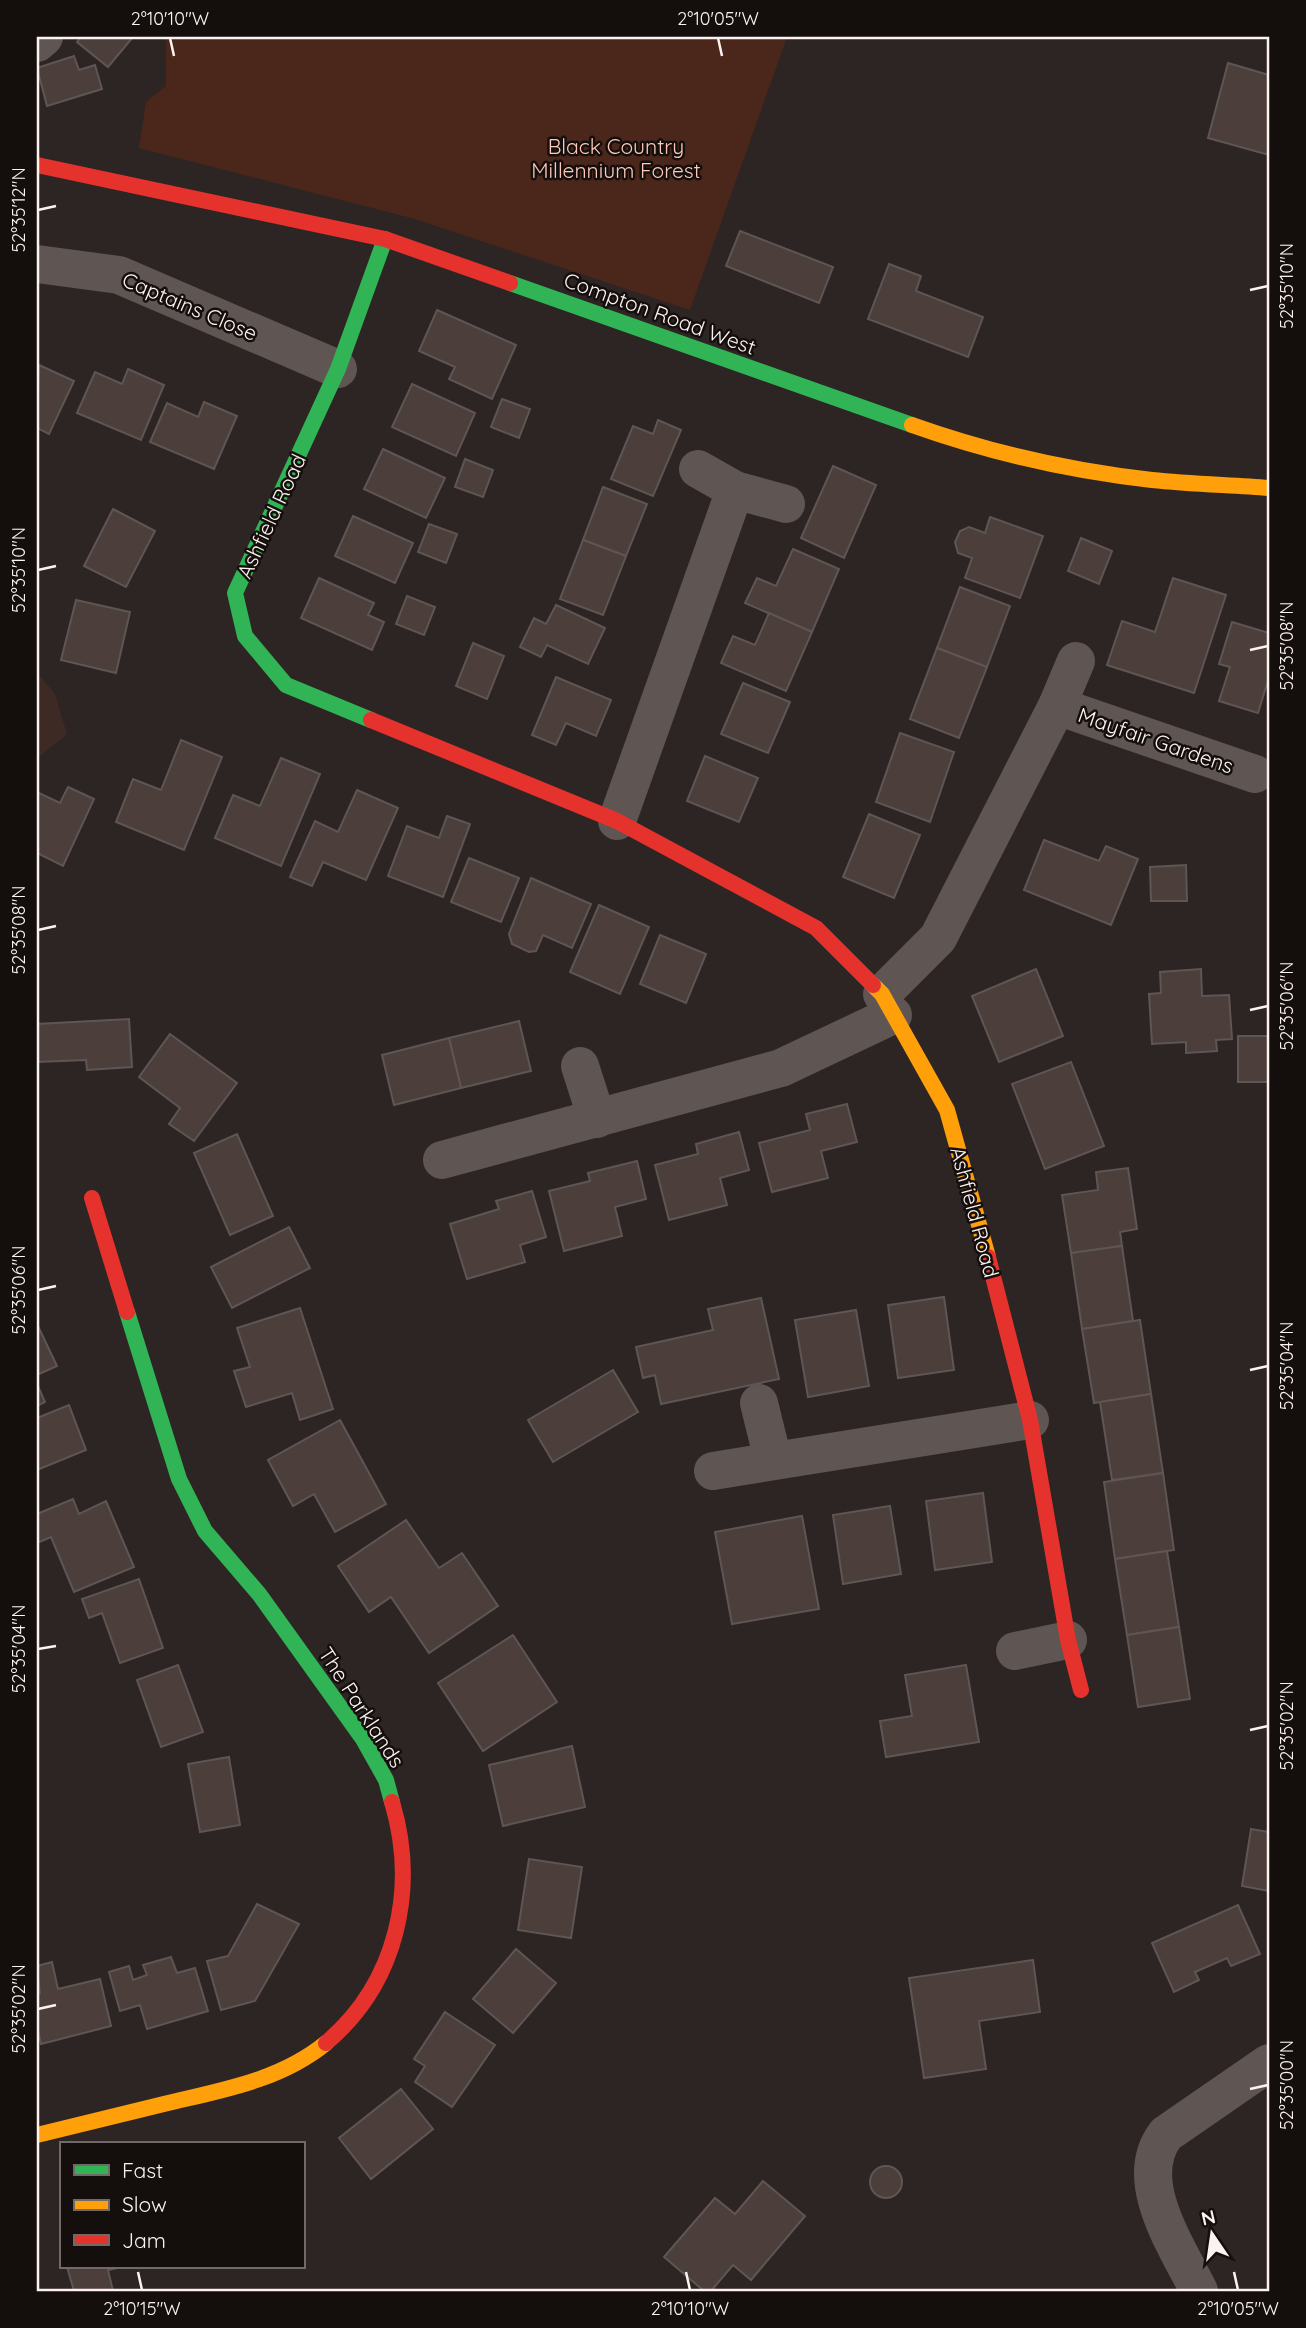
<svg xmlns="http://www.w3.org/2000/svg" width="1306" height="2328" font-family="Quicksand,sans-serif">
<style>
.built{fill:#3d2a25}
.green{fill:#4b271b}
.building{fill:#4c3e3b;stroke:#5d5654;stroke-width:2}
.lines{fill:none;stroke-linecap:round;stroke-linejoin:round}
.street{stroke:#5f5653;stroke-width:38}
.fast{stroke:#30b455;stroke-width:16}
.slow{stroke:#ff9f0a;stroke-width:16}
.jam{stroke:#e5322d;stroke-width:16}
.ticks{fill:none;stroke:#fcf2ef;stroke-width:2.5}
.labels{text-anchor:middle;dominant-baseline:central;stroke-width:5;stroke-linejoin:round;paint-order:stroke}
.park-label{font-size:21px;fill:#fdc8b7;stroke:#140e0d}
.street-label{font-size:21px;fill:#fcf2ef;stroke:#140e0d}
.neatline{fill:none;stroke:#fcf2ef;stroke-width:2.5}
.ticks-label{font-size:18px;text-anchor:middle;fill:#fcf2ef}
</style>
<rect width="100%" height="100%" fill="#2d2523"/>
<polygon class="built" points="37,672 55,694 67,734 37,758"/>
<polygon class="green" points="166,37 787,37 690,310 415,219 139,148 146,102 166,86"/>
<g class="building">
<polygon points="81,37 133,37 108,67 77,42"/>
<polygon points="74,56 79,70 95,65 102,89 47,106 37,68"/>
<polygon points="1228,63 1269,75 1269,155 1208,138"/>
<polygon points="740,231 833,267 819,303 726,266"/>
<polygon points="889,264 921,276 916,291 983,317 968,357 868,319"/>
<polygon points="437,310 516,345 492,399 449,379 455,367 419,351"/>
<polygon points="39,365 74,381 49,434 37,428"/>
<polygon points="128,369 164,385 141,440 77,413 95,372 122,384"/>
<polygon points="412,384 475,413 456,456 392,427"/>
<polygon points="502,399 530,409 519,438 491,427"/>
<polygon points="204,402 237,416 214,469 150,442 167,403 198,417"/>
<polygon points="658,420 681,430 653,496 611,479 633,426 653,434"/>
<polygon points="383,449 445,478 426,518 364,489"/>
<polygon points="465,459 493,470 483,497 455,487"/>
<polygon points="833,466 876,485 844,558 801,538"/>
<polygon points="603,487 647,504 626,556 583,540"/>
<polygon points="113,509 155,531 126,587 84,566"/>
<polygon points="353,516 413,543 395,583 335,556"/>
<polygon points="990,517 1043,536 1020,598 965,578 972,558 958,553 955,542 960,531 969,527 985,533"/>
<polygon points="429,524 457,534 446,563 418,552"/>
<polygon points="1081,538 1112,551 1099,584 1068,571"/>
<polygon points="583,540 626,556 603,615 560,599"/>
<polygon points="793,549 839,569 812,632 745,603 757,578 776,586"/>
<polygon points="319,578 374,603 368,615 384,622 372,650 301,618"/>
<polygon points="1173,578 1226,595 1194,693 1107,665 1122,621 1155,632"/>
<polygon points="960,587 1010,606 987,667 937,648"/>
<polygon points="407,596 435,607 424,635 396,624"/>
<polygon points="76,600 130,612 116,673 61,660"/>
<polygon points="556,605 605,628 588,664 547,645 541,657 520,647 534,618 546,624"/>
<polygon points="769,613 812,632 786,691 721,663 733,636 755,645"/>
<polygon points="1232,622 1269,633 1269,677 1258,713 1219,701 1230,667 1219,664"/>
<polygon points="473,643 504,656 487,699 456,686"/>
<polygon points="937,648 987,667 959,738 910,719"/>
<polygon points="556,677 611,700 596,736 566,723 556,745 532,735"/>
<polygon points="743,683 790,702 768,753 721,734"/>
<polygon points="900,733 954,752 930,822 876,802"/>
<polygon points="181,740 222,757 184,850 116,822 133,779 161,790"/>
<polygon points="705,756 758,778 739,822 687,801"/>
<polygon points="281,758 320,774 281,866 215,838 233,795 260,806"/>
<polygon points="68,787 94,799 63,866 37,853 37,792 60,803"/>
<polygon points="357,790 398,808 366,880 323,862 312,886 290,877 315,821 338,832"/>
<polygon points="869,814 920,835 894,898 843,877"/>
<polygon points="447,816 470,824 443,897 388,876 407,826 439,838"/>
<polygon points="1044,840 1099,861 1106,846 1138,859 1111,925 1024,890"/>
<polygon points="469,858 519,878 501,922 451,902"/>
<polygon points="1186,865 1187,901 1151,901 1150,867"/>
<polygon points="531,878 591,904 572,948 543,935 536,951 529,952 512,944 509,934"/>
<polygon points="599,905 649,927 620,994 570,972"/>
<polygon points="660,935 706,954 686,1003 640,984"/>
<polygon points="1036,969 1063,1036 999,1062 972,996"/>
<polygon points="1201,969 1202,996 1229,995 1232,1039 1216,1040 1217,1051 1186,1053 1186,1042 1152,1044 1149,994 1161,993 1160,972"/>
<polygon points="129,1019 132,1067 87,1070 86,1060 37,1062 37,1024"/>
<polygon points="519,1021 531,1071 461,1088 449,1038"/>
<polygon points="170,1034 237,1083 194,1141 169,1124 180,1108 139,1077"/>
<rect x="1238" y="1036" width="31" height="46"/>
<polygon points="449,1038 461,1088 394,1105 382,1055"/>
<polygon points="1071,1062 1104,1146 1045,1169 1012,1084"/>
<polygon points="847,1104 857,1142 821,1151 828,1178 772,1192 759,1143 810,1130 806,1114"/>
<polygon points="739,1132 749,1170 720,1178 727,1205 669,1220 655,1165 698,1154 696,1144"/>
<polygon points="237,1134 273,1216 230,1235 194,1153"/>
<polygon points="637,1161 646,1199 615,1207 622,1236 564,1251 549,1191 590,1181 588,1173"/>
<polygon points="1128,1168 1137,1229 1120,1232 1122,1246 1071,1253 1062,1195 1098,1190 1096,1172"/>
<polygon points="532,1191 546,1237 520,1245 525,1262 467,1279 450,1224 499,1209 496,1201"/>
<polygon points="289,1227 310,1268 232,1308 211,1267"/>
<polygon points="1122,1246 1133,1321 1082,1329 1071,1253"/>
<polygon points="944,1297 954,1370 898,1378 888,1305"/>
<polygon points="761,1298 779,1379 661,1404 655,1375 643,1378 636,1347 713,1330 708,1309"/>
<polygon points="300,1308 333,1409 300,1420 292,1393 246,1407 234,1371 250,1367 237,1328"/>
<polygon points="856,1310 869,1386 808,1397 795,1320"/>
<polygon points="1140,1320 1151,1394 1094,1403 1082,1329"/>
<polygon points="37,1324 57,1366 37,1375"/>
<polygon points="613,1370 638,1412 553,1462 528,1420"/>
<polygon points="37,1384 45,1402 37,1406"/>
<polygon points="1151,1394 1163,1473 1112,1480 1100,1402"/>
<polygon points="69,1405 86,1450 37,1470 37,1418"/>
<polygon points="340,1420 386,1504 335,1532 314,1494 293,1506 268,1460"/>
<polygon points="1163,1473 1174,1550 1115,1559 1104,1482"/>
<polygon points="983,1493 992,1562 935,1570 926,1501"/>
<polygon points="73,1499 79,1514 106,1501 134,1567 74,1592 51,1537 37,1543 37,1514"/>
<polygon points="890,1506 901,1574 843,1584 833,1515"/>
<polygon points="802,1516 819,1609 732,1624 715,1532"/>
<polygon points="406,1520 439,1568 462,1553 498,1606 429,1653 391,1597 369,1612 338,1566"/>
<polygon points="1167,1551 1179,1627 1127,1635 1115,1559"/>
<polygon points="139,1579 163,1648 120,1663 102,1613 89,1618 82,1599"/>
<polygon points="1179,1627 1190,1699 1138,1707 1127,1635"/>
<polygon points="513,1635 557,1702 483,1751 438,1683"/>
<polygon points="178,1665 203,1732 161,1747 137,1680"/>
<polygon points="966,1665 979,1742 886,1757 880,1721 912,1716 905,1675"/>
<polygon points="572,1746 585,1807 503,1826 489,1765"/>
<polygon points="229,1757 240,1825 200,1832 188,1764"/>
<polygon points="1251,1829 1269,1832 1269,1891 1242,1886"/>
<polygon points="529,1859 582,1867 571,1938 518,1930"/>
<polygon points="257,1904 299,1924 255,2001 221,2010 207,1961 228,1956"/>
<polygon points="1238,1905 1260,1954 1231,1966 1227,1958 1195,1972 1199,1980 1174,1992 1152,1943"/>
<polygon points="516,1949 556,1983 513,2033 473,1999"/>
<polygon points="171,1957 177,1973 195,1968 208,2011 147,2029 140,2005 120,2011 109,1972 129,1966 133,1980 147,1975 143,1965"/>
<polygon points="1033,1960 1040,2012 979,2021 986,2069 924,2078 909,1978"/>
<polygon points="52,1962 58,1989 100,1979 111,2026 41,2044 37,2027 37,1994 40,1993 37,1966"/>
<polygon points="445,2012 495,2045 452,2107 415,2082 425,2066 414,2059"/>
<polygon points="401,2089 433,2129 371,2179 339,2138"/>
<circle cx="886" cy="2182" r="16"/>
<polygon points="763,2181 805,2216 751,2280 733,2265 711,2291 704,2291 664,2257 715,2198 735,2214"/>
<polygon points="67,2267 122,2267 108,2270 113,2291 74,2291"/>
</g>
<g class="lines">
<g class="street">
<polyline points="37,43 44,37"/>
<polyline points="37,264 119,275 338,369"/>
<polyline points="698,469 735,490 786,504"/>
<polyline points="1057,706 1255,774"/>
<polyline points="617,821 735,490"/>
<polyline points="882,994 938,938 1057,706 1076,661"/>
<polyline points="580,1066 597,1119"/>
<polyline points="442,1160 781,1068 893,1015"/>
<polyline points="759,1403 773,1460"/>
<polyline points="713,1471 1030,1420"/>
<polyline points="1015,1651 1068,1640"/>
<path d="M 1199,2291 C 1178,2248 1130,2180 1166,2134 L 1269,2063"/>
</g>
<g class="fast">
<polyline points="510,283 912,425"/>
<polyline points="371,720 286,685 245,636 235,593 338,369 385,239"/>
<polyline points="127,1312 179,1479 205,1531 259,1594 363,1739 386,1780 392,1802"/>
</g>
<g class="slow">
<path d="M 912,425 C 988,452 1071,471 1152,480 C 1190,484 1230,485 1269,488"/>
<polyline points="873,985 882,994 947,1110 988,1257"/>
<path d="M 37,2135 C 81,2124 124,2114 168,2103 C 223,2090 281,2080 326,2043"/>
</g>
<g class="jam">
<polyline points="37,165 385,239 510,283"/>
<polyline points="371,720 617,821 816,928 873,985"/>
<polyline points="92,1198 127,1312"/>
<polyline points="988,1257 1030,1420 1068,1640 1081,1690"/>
<path d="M 326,2043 C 397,1983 418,1889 392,1802"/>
</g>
</g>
<path class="ticks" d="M 170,38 L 174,56M 718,38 L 722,56M 38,210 L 56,206M 1250,290 L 1268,286M 38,570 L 56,566M 1250,650 L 1268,646M 38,930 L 56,926M 1250,1010 L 1268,1006M 38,1290 L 56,1286M 1250,1370 L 1268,1366M 38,1649 L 56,1646M 1250,1730 L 1268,1726M 38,2009 L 56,2005M 1250,2089 L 1268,2085M 138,2272 L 142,2290M 686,2272 L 690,2290M 1234,2272 L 1238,2290"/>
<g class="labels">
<g class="park-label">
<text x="616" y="146">Black Country<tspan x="616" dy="24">Millennium Forest</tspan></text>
</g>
<g class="street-label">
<text transform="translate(190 306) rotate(23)">Captains Close</text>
<text transform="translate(660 313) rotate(20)">Compton Road West</text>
<text transform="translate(271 516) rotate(-65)">Ashfield Road</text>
<text transform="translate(1156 740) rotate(19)">Mayfair Gardens</text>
<text transform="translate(975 1212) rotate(75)">Ashfield Road</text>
<text transform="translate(362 1707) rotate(57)">The Parklands</text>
</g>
</g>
<rect width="1306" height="2328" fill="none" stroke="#140e0d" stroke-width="77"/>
<rect x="60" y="2142" width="245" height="126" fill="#140e0d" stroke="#716967" stroke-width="2"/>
<rect x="74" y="2165" width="35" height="10" fill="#30b455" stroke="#716967" stroke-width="2"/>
<text x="122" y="2178" font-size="21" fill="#fcf2ef">Fast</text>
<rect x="74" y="2200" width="35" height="10" fill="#ff9f0a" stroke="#716967" stroke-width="2"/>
<text x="122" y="2212" font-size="21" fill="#fcf2ef">Slow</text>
<rect x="74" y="2235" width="35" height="10" fill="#e5322d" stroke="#716967" stroke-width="2"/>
<text x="122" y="2248" font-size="21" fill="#fcf2ef">Jam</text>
<g transform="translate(1212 2234) rotate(347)" stroke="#140e0d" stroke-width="5" paint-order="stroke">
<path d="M0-5L12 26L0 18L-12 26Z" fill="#fcf2ef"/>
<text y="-10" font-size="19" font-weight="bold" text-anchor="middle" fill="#fcf2ef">N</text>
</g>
<rect x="38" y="38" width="1230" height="2252" class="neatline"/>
<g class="ticks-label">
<text x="170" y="25">2°10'10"W</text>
<text x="718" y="25">2°10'05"W</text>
<text transform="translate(19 210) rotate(-90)" y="6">52°35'12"N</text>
<text transform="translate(1287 286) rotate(-90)" y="6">52°35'10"N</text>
<text transform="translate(19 570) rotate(-90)" y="6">52°35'10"N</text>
<text transform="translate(1287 646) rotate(-90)" y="6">52°35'08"N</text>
<text transform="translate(19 930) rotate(-90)" y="6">52°35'08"N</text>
<text transform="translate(1287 1006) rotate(-90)" y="6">52°35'06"N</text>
<text transform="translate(19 1290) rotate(-90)" y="6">52°35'06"N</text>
<text transform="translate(1287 1366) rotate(-90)" y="6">52°35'04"N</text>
<text transform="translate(19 1649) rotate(-90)" y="6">52°35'04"N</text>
<text transform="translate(1287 1726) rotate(-90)" y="6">52°35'02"N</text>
<text transform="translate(19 2009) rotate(-90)" y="6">52°35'02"N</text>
<text transform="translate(1287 2085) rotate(-90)" y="6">52°35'00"N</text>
<text x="142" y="2315">2°10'15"W</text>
<text x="690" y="2315">2°10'10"W</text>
<text x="1238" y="2315">2°10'05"W</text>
</g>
</svg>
